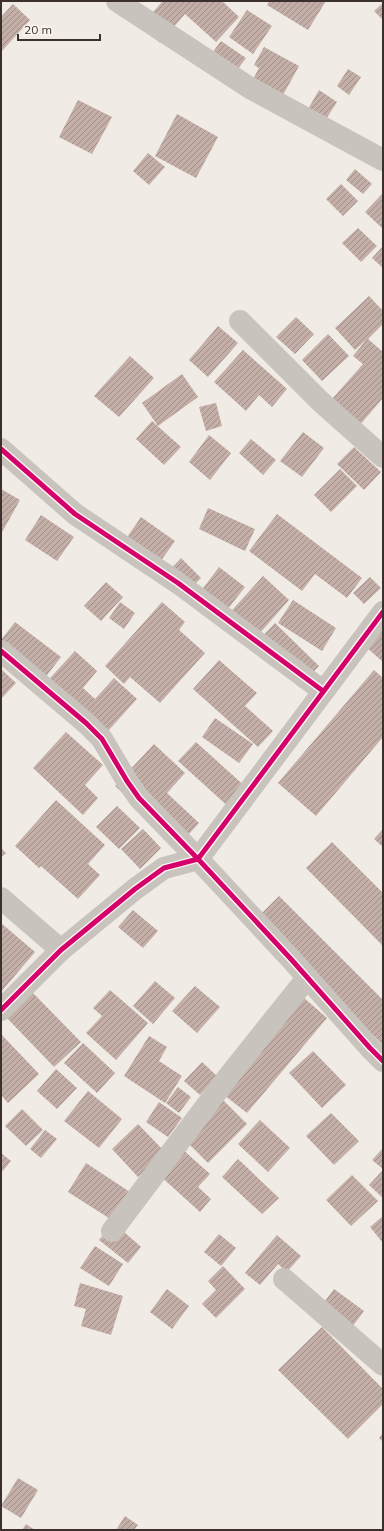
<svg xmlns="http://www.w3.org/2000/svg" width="384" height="1531" font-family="Mulish,sans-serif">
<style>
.building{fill:url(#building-hatch)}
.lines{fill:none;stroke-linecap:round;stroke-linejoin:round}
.minor{stroke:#c9c3be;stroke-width:22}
.cycleway-casing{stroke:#fbf5ee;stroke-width:8}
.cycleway{stroke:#d6006c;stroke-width:5}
</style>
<defs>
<pattern id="building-hatch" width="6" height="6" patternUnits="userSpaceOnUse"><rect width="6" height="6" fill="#c3afa7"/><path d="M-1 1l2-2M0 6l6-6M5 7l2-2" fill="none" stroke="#a08f88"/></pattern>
</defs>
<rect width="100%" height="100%" fill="#f0ebe5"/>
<g class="building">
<polygon points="163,1 222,1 239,17 216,42 185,14 160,43 141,25"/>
<polygon points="269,1 326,1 308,30 267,5"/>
<polygon points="383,3 383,20 374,11"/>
<polygon points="13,4 30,20 1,52 1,17"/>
<polygon points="247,10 272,26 253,54 229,37"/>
<polygon points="221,41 246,58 228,82 204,64"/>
<polygon points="264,47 299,66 277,106 247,90 259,68 254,65"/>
<polygon points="348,69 361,77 349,95 337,86"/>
<polygon points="319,90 337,102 321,127 304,116"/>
<polygon points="78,100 112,117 92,154 59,137"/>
<polygon points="177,114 218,137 196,178 155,156"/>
<polygon points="148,153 165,167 149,185 133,171"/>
<polygon points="355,169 372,184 363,194 346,180"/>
<polygon points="341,184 358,201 343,216 326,199"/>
<polygon points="383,193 383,229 365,212"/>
<polygon points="358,228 377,246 361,262 342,243"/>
<polygon points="383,246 383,268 372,258"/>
<polygon points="369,296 383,311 383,324 368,339 383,352 383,398 353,433 324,408 363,364 353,356 366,340 355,350 335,328"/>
<polygon points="296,317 314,334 295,354 276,337"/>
<polygon points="218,326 238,343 208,377 189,360"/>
<polygon points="328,334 349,356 322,381 302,360"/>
<polygon points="243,350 287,389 272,407 259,395 246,411 214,382"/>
<polygon points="130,356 154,378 119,417 94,396"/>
<polygon points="182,374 198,397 158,426 142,403"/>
<polygon points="216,403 222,426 206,431 199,407"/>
<polygon points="152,421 181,447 164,465 136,439"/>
<polygon points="303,432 324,448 302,477 280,461"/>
<polygon points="209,435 231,453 210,480 189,462"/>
<polygon points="251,439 276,460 263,475 239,453"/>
<polygon points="354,447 381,472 364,490 337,464"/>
<polygon points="340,469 357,486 331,512 314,495"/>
<polygon points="1,489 20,500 1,534"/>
<polygon points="208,508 255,529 245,551 199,529"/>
<polygon points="277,514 362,578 347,598 315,574 302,591 249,551"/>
<polygon points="41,515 74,537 57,561 25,540"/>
<polygon points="141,517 175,541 152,573 119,549"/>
<polygon points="181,558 201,578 183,596 164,576"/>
<polygon points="219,567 245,587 220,619 195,599"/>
<polygon points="263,576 289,600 252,642 225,618"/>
<polygon points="370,577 381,588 364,604 353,593"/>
<polygon points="106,582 123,597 101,621 84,606"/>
<polygon points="293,600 336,628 322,651 278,623"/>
<polygon points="120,602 135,613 124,629 109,618"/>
<polygon points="162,602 185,622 179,630 205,653 160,703 130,677 124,684 105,666"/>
<polygon points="383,611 383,662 357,639"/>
<polygon points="15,622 61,657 37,688 1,661 1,640"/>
<polygon points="275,623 319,666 299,687 255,644"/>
<polygon points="75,651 97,671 83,688 95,699 114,678 137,699 98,742 40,689"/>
<polygon points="219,660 257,693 245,706 273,731 258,747 193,689"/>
<polygon points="1,669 16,683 1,699"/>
<polygon points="374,670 383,678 383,737 316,816 278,783"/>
<polygon points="215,718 253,744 239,763 202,737"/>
<polygon points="66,732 103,765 85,785 98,798 83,815 33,768"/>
<polygon points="196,742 249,790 231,809 178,761"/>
<polygon points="154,744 185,773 167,793 199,823 179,845 115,786"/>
<polygon points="56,800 105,845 88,864 100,875 78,899 41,866 39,868 15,846"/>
<polygon points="117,806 140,828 119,849 96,827"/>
<polygon points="143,829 161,848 140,869 121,849"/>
<polygon points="383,829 383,847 374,839"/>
<polygon points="332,842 383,893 383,946 306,868"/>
<polygon points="1,848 6,853 1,857"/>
<polygon points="279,896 383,1000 383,1045 257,918"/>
<polygon points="133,910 158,931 143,948 118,927"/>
<polygon points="1,923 35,952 1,992"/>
<polygon points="155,981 175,998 153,1024 133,1006"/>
<polygon points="195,986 220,1007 197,1033 172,1011"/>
<polygon points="110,990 148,1023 116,1060 86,1033 102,1016 93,1008"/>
<polygon points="32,992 81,1042 54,1067 6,1017"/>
<polygon points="303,997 327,1018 247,1113 219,1091"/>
<polygon points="1,1034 39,1074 8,1103 1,1095"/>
<polygon points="149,1036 167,1047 159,1061 182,1076 165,1103 124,1076"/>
<polygon points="83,1043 115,1073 97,1093 64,1063"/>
<polygon points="313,1051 346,1085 322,1108 289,1073"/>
<polygon points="202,1062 217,1076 200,1095 184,1081"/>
<polygon points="56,1069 77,1088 57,1109 37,1091"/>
<polygon points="178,1087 191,1097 179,1113 166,1103"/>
<polygon points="88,1091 122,1119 99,1148 64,1121"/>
<polygon points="223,1100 247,1124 208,1163 184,1139"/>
<polygon points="159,1102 182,1118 168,1137 146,1122"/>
<polygon points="22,1109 43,1130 26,1146 5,1126"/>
<polygon points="331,1113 359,1141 334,1165 306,1136"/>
<polygon points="260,1120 290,1148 268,1172 238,1144"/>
<polygon points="138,1124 164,1151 138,1177 112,1149"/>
<polygon points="45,1130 57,1139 41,1158 30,1149"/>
<polygon points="181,1148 210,1174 198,1187 211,1199 200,1212 158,1174"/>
<polygon points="383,1148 383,1169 372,1160"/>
<polygon points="1,1153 11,1161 1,1173"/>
<polygon points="238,1159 279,1198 262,1214 222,1177"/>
<polygon points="86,1163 133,1194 115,1222 68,1192"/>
<polygon points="383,1170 383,1198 369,1185"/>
<polygon points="352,1175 378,1201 351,1226 326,1200"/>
<polygon points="383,1216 383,1243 370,1227"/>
<polygon points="114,1223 141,1247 128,1263 99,1240"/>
<polygon points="219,1234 236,1248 221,1266 204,1252"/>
<polygon points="277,1235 301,1256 287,1272 278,1264 260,1285 245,1273"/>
<polygon points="95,1246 123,1264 109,1286 80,1268"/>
<polygon points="223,1266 245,1289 216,1318 202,1304 216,1290 208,1281"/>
<polygon points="80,1283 123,1296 111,1335 81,1326 86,1309 74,1306"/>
<polygon points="167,1289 189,1306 172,1329 150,1312"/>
<polygon points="334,1289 364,1311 346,1335 316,1313"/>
<polygon points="322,1327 383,1389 383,1404 348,1439 278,1370"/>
<polygon points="383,1433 383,1442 379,1438"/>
<polygon points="18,1478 38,1490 21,1518 1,1506"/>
<polygon points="125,1516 138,1525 134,1530 116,1530"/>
<polygon points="26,1524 35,1530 22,1530"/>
</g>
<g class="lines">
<g class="minor">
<polyline points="117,1 250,88 383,160"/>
<polyline points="240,321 321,402 383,457"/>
<polyline points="1,449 75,514 178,583 323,691"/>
<polyline points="1,651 86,723 102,739 127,781 139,798 198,859 290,958 370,1048 383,1061"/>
<polyline points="1,898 61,950"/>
<polyline points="1,1010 61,950 135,889 164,868 198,859 383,612"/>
<polyline points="112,1231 228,1077 307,978"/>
<polyline points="284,1279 383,1365"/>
</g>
<defs>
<g id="cycleway">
<polyline points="1,449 75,514 178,583 323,691"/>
<polyline points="1,651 86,723 102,739 127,781 139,798 198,859 290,958 370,1048 383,1061"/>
<polyline points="1,1010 61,950 135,889 164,868 198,859 383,612"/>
</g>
</defs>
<use href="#cycleway" class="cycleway-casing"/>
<use href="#cycleway" class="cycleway"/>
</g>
<rect width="384" height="1531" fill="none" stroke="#3b302b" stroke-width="4"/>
<path d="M18 34v6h82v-6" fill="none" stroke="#3b302b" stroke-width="2"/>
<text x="24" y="34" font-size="12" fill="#3b302b" stroke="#fbf5ee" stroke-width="3" paint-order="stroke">20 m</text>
</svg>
